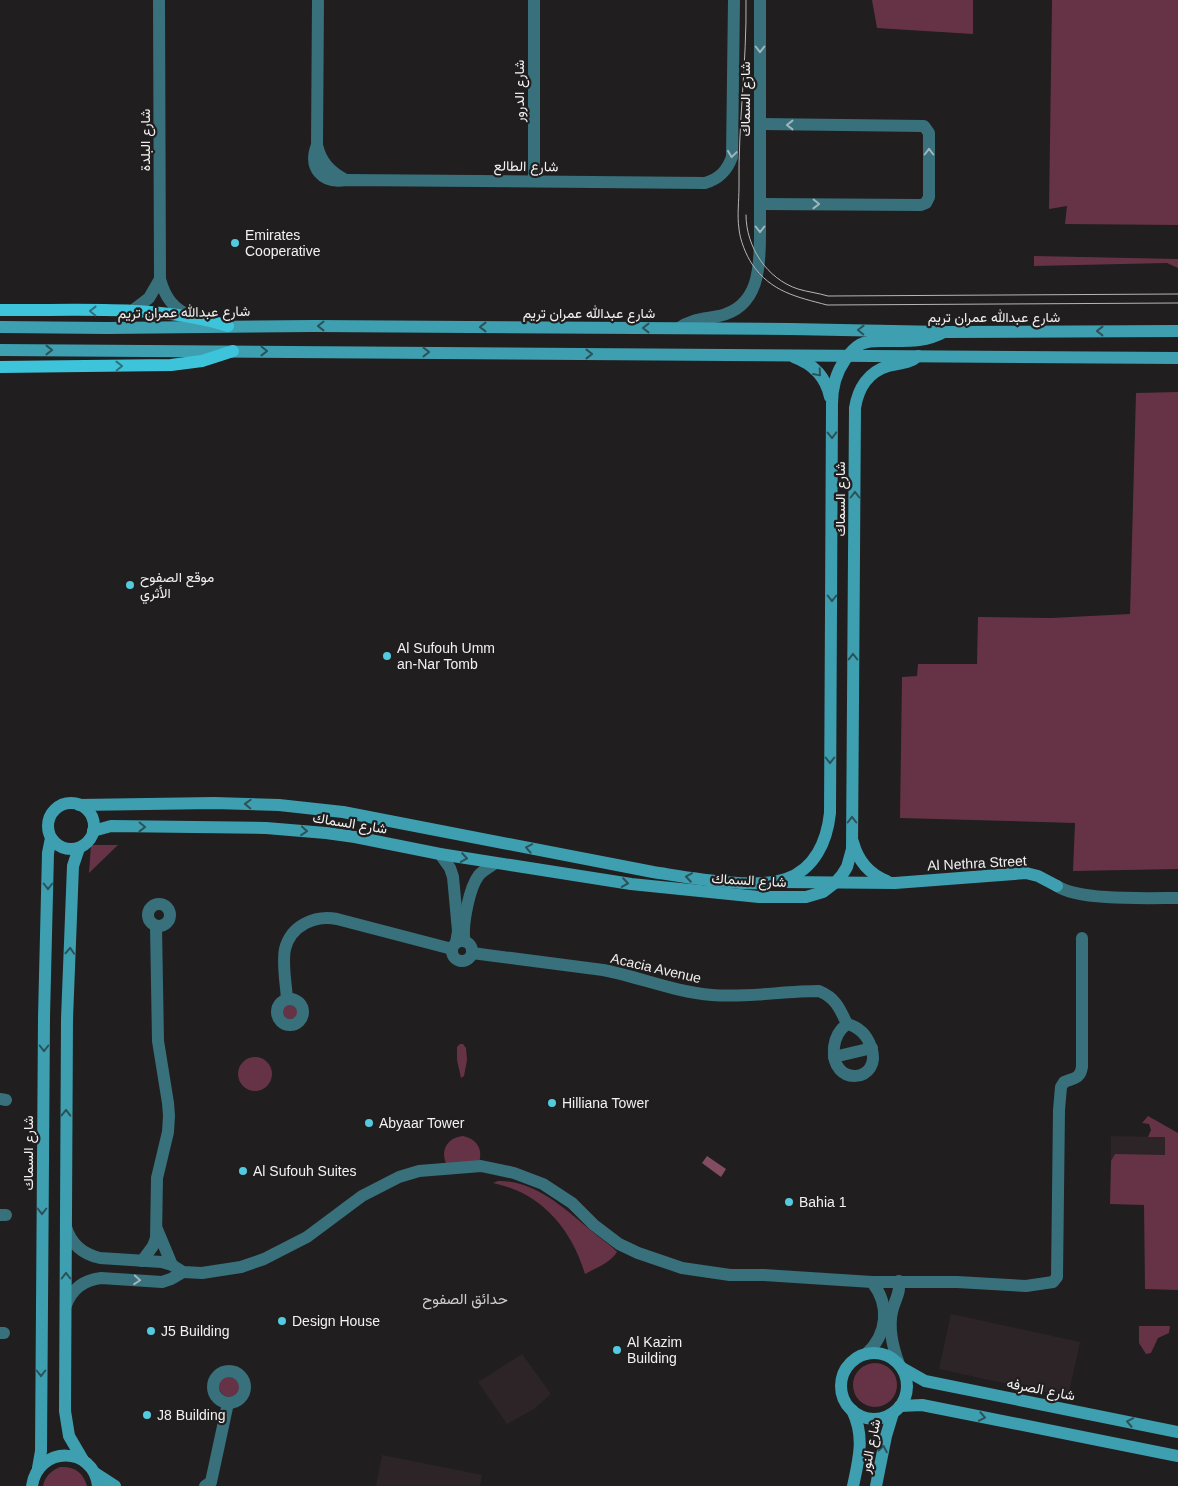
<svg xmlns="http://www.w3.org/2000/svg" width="1178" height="1486" font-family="Arial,Vazirmatn,sans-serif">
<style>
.built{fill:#2d2427}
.green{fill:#653345}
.water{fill:#834d61}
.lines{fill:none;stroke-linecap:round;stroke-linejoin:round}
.street{stroke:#38707b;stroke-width:12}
.secondary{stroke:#3d9fb0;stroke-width:12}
.primary{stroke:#3dc4da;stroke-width:12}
.tram{stroke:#b7b5b5;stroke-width:1}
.oneway{stroke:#9fb7bc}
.oneway2{stroke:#2e717c}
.oneway3{stroke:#2c5258}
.poi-dot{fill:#54cade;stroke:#201e1e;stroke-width:2}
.labels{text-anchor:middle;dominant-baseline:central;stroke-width:4.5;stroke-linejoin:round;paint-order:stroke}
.street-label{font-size:14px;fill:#f3f1f1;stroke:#201e1e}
.poi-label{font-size:14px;fill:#f3f1f1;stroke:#201e1e;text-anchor:start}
.neighbourhood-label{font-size:15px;fill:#d1cecf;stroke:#201e1e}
</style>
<rect width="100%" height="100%" fill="#201e1e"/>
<g class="built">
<polygon points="1111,1136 1165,1137 1165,1162 1111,1161"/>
<polygon points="951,1314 1080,1342 1068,1397 939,1369"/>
<polygon points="522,1354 551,1394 534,1409 507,1424 478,1382"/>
<polygon points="382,1455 482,1475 480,1486 376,1486"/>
</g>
<g class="green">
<polygon points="872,0 973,0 973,34 877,28"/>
<polygon points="1052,0 1178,0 1178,225 1065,224 1067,206 1049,209"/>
<polygon points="1034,256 1178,259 1178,268 1167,263 1034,266"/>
<polygon points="1178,392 1178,869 1073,871 1075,823 900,818 902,677 917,676 918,664 977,664 978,617 1051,618 1130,614 1136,393"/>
<polygon points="91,845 118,845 89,873"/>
<circle cx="290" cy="1011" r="8"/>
<polygon points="460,1044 463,1044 466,1048 467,1060 464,1076 461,1078 457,1060 457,1047"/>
<circle cx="255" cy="1074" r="17"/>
<polygon points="1148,1116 1178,1133 1178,1290 1145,1289 1144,1205 1110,1204 1111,1161 1115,1154 1165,1155 1165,1137 1148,1137 1151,1130 1149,1124 1142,1123"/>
<path d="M 463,1136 C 477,1139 483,1149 479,1163 L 448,1167 C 439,1152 446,1138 463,1136 Z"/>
<path d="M 498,1181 C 536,1180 566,1210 594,1233 C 601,1239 611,1245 617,1252 C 610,1263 596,1268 585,1274 C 571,1228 541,1193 493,1183 Z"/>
<polygon points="1139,1326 1170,1326 1169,1333 1158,1338 1151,1353 1146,1354 1139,1343"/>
<circle cx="875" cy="1385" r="22"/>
<circle cx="230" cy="1386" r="11"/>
<path d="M 60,1467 C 74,1466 83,1472 87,1486 L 43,1486 C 45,1476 51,1471 60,1467 Z"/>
</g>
<polygon class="water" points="707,1156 726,1169 721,1177 702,1163"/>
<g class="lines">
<g class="street">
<path d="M 159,0 L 160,279 C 165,297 173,309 191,316"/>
<path d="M 318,0 L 317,145 C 321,162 330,172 346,180"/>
<path d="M 317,145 C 308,168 322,184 346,180 L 705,183 C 719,179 727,171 732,157 L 734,0"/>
<polyline points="534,181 534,0"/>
<polyline points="760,204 921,205 926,203 929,197 929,133 924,126 760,124"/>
<polyline points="132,311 149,298 160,279"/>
<path d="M 679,328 C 691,319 704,319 719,316 C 759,307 760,268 760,235 L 760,0"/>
<polyline points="440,854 450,868 453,877 458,931 456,943"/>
<path d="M 1057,886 C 1079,901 1150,898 1178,898"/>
<circle cx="159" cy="915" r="11"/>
<path d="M 464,938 C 463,922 469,888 479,875 C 484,870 490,867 495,863"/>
<circle cx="462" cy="951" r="10"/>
<path d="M 472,953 L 603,970 C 640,977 674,992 712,995 C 747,998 783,991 819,991 C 836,998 840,1009 847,1024"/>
<path d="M 287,999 C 286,983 282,964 285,949 C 291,925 315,915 337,919 L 452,949"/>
<circle cx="290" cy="1012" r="13"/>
<path d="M 847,1024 C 859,1027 867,1035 871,1047 C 884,1082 830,1089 834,1047 C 835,1038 839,1030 847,1024 Z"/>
<polyline points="834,1057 872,1048"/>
<polyline points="0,1099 6,1100"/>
<polyline points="0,1215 6,1215"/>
<path d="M 66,1227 C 71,1244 82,1254 100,1258 L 162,1262 L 172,1265 L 183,1272 L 202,1273 L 241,1267 L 264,1259 L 307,1237 L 362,1196 L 399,1177 L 419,1171 L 481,1166 L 514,1173 L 543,1184 L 572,1203 L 594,1225 L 619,1244 L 638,1253 L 682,1268 L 730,1275 L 764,1275 L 872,1282 L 957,1282 L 1026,1286 L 1053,1282 L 1057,1277 L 1059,1110 L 1061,1087 L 1064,1082 C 1074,1078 1080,1079 1082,1067 L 1082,938"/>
<polyline points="157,1229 172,1265"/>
<polyline points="142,1261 153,1246 156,1238 157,1178 168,1132 169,1116 168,1103 158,1041 156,926"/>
<path d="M 66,1305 C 72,1289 83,1280 101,1278 L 162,1282 L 171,1279 L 183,1272"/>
<polyline points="0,1333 4,1333"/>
<path d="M 866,1354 C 888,1334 890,1305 872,1282"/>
<path d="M 899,1364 C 893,1348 888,1330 892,1312 C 894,1301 901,1293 899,1281"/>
<circle cx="229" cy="1387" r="16"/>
<polyline points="205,1486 211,1482 228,1403"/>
</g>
<g class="secondary">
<polyline points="0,327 107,328 314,326 790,329 944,332 1178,331"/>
<polyline points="0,350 1178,358"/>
<path d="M 794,357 C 813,364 826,377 830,397"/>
<circle cx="71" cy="826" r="23"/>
<path d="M 79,805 L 214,803 L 279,805 L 343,812 L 653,872 C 687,877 754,890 786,879 C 815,869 827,841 830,813 L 832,404 C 832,388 835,374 845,360 C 849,354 854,348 861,344 C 869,340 879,341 888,341 C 908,341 926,342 944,332"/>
<path d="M 93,831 L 111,826 L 266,828 L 326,833 L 355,837 L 440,854 L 631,884 L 759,897 L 806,897 L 823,892 L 836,882 L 842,875 L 847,867 L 852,849 L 855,408 C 858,389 868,372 888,366 C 899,363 909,364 918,356"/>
<path d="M 853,842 C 858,861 869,874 887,881"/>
<polyline points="79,848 73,866 67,1019 65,1411 69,1436 83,1460"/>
<polyline points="782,882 895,883 1026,873 1038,876 1057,886"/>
<circle cx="874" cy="1386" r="33"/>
<polyline points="902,1368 925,1381 1178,1432"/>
<polyline points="900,1406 922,1405 1178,1456"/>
<path d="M 852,1410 C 865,1436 859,1459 853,1486"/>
<polyline points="38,1468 41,1451 44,1017 48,853 51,838"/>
<polyline points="95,1473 115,1486"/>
<path d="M 32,1486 C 38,1445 94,1446 98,1486"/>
<polyline points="876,1486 886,1436 893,1413"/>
</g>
<g class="primary">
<path d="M 0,310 C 72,311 159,304 228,326"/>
<polyline points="0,367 171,365 202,361 233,351"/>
</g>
<g class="tram">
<path d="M 746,0 C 747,62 738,124 739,187 C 739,201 737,215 739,229 C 740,240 746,255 752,264 C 771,292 797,297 827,305 L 1178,303"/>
<path d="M 746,215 C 746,247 767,279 798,289 C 808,292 818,293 828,296 L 1178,294"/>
</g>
</g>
<defs><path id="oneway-chevron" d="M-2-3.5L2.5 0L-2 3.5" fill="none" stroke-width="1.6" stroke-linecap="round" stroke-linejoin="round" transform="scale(1.25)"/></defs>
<g class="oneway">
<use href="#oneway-chevron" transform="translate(760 49) rotate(90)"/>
<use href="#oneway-chevron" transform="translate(790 125) rotate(-180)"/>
<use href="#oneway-chevron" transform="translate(929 152) rotate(-90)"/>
<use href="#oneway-chevron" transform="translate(732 154) rotate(98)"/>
<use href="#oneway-chevron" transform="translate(816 204) rotate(1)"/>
<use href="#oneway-chevron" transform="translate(760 229) rotate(90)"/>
<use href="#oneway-chevron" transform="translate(137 1280) rotate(4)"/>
</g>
<g class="oneway2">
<use href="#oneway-chevron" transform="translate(93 311) rotate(-179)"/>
<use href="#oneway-chevron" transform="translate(119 366) rotate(-1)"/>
</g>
<g class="oneway3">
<use href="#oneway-chevron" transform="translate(321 326) rotate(-180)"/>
<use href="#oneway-chevron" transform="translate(483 327) rotate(-180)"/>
<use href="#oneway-chevron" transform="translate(646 328) rotate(-180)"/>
<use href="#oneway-chevron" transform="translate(861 330) rotate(-179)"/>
<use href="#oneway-chevron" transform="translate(1100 331) rotate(180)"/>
<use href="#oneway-chevron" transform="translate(49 350)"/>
<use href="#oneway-chevron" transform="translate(264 351)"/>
<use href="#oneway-chevron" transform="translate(426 352)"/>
<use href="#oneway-chevron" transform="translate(589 354)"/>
<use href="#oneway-chevron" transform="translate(818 373) rotate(49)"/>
<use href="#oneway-chevron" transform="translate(832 435) rotate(89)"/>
<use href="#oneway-chevron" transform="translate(855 495) rotate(-90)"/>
<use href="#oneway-chevron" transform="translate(832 598) rotate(90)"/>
<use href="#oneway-chevron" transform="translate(853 657) rotate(-90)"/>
<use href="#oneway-chevron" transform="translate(830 760) rotate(90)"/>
<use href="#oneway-chevron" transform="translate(248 804) rotate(-178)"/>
<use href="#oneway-chevron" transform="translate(852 820) rotate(-90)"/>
<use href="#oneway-chevron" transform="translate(142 827) rotate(1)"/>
<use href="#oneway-chevron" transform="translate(304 831) rotate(5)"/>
<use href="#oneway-chevron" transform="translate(529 848) rotate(-169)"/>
<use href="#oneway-chevron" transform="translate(464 858) rotate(9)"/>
<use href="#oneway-chevron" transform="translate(689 877) rotate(-172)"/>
<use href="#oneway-chevron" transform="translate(625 883) rotate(9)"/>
<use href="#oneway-chevron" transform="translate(48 886) rotate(90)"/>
<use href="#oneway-chevron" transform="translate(70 951) rotate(-87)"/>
<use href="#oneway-chevron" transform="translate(44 1048) rotate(90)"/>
<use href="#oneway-chevron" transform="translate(66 1113) rotate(-89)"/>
<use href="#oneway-chevron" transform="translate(42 1211) rotate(90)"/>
<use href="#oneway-chevron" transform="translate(66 1276) rotate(-90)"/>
<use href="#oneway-chevron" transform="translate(41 1373) rotate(90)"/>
<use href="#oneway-chevron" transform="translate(982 1417) rotate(11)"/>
<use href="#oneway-chevron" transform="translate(1130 1422) rotate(-169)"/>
<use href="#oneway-chevron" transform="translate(883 1449) rotate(-80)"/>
</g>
<g class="poi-dot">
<circle cx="235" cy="243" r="5"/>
<circle cx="130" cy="585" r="5"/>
<circle cx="387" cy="656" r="5"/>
<circle cx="552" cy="1103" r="5"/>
<circle cx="369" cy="1123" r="5"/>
<circle cx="243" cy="1171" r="5"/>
<circle cx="789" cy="1202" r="5"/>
<circle cx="282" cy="1321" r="5"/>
<circle cx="151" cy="1331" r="5"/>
<circle cx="617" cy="1350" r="5"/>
<circle cx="147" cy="1415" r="5"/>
</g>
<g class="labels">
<g class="street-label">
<text transform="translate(519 91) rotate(-90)">شارع الدرور</text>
<text transform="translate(745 99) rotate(-90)">شارع السماك</text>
<text transform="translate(145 140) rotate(-90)">شارع البلدة</text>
<text transform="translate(526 166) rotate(1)">شارع الطالع</text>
<text transform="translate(184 312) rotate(-1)">شارع عبدالله عمران تريم</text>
<text x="589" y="313">شارع عبدالله عمران تريم</text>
<text x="994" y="317">شارع عبدالله عمران تريم</text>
<text transform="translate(840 499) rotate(-90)">شارع السماك</text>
<text transform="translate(350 823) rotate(9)">شارع السماك</text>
<text transform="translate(977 863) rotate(-3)">Al Nethra Street</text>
<text transform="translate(749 880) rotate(3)">شارع السماك</text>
<text transform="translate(656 968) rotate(13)">Acacia Avenue</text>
<text transform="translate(28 1153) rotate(-90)">شارع السماك</text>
<text transform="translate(1041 1389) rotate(11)">شارع الصرفه</text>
<text transform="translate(870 1446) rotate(-78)">شارع النور</text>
</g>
<g class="poi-label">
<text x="245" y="235">Emirates<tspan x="245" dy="16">Cooperative</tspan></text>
<text x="140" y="577">موقع الصفوح<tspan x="140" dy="16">الأثري</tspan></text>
<text x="397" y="648">Al Sufouh Umm<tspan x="397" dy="16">an-Nar Tomb</tspan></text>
<text x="562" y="1103">Hilliana Tower</text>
<text x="379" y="1123">Abyaar Tower</text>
<text x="253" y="1171">Al Sufouh Suites</text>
<text x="799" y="1202">Bahia 1</text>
<text x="292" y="1321">Design House</text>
<text x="161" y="1331">J5 Building</text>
<text x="627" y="1342">Al Kazim<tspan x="627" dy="16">Building</tspan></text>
<text x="157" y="1415">J8 Building</text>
</g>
<g class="neighbourhood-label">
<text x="465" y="1298">حدائق الصفوح</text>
</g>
</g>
</svg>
